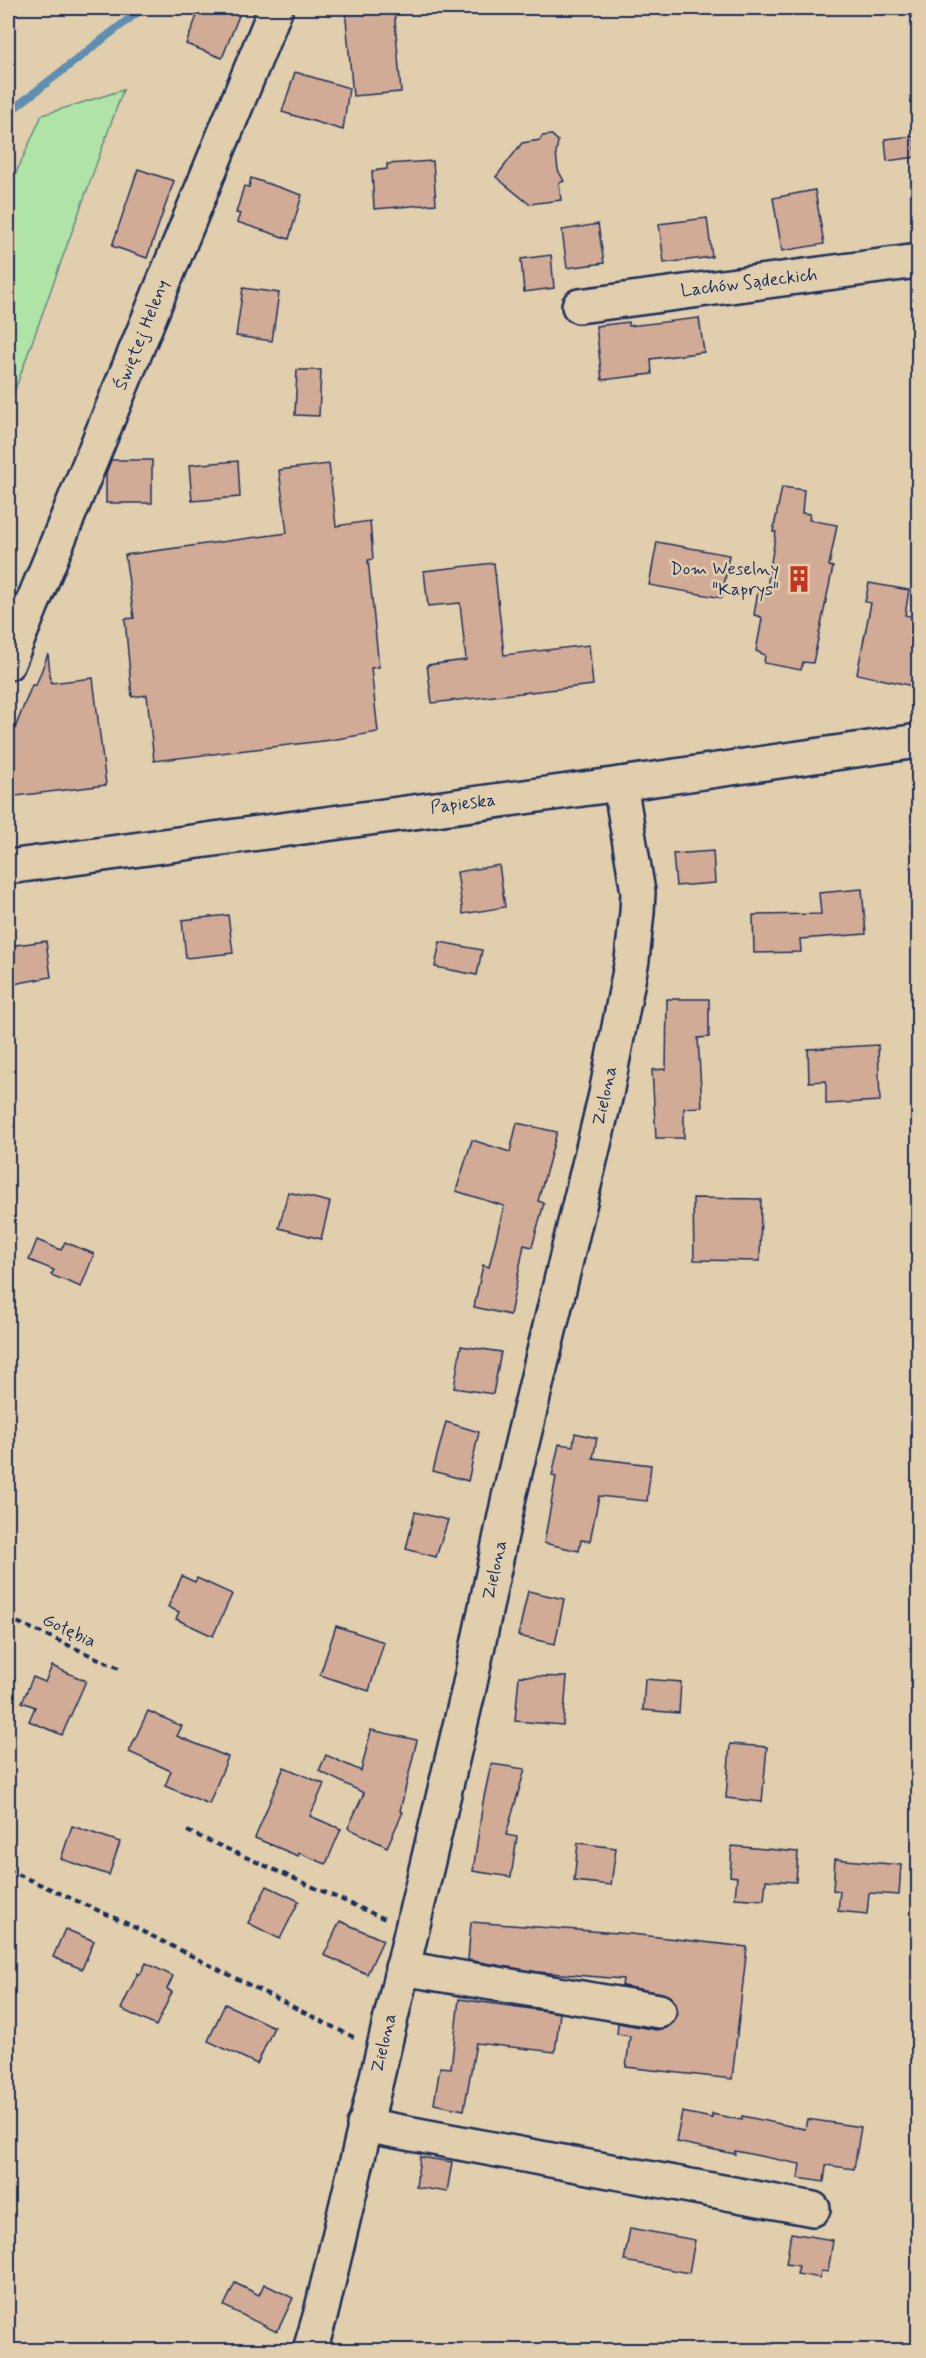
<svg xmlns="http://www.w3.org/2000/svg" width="926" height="2358" font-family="Mynerve,sans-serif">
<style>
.green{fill:#b0e4a6;stroke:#668a82;stroke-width:1.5}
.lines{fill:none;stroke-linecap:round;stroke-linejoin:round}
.stream{stroke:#5e8eb3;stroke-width:8}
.building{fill:#d1ab96;stroke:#1b2f5e;stroke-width:1.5}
.minor-casing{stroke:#1b2f5e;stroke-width:38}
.path{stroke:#1b2f5e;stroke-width:4;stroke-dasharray:6 4.5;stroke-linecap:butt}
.minor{stroke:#e1ceac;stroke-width:33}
.labels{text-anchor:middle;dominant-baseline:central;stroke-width:5;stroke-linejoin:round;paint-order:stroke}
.street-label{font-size:18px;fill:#1b2f5e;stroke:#e1ceac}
.poi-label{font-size:18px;fill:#1b2f5e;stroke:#e1ceac;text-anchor:end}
</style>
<rect width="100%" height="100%" fill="#e1ceac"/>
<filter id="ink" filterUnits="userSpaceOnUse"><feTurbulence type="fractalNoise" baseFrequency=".0167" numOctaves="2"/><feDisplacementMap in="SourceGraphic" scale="12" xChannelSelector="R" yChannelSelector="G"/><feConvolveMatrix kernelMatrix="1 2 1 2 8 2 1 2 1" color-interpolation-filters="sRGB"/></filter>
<g filter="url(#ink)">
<polygon class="green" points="123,90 8,409 8,191 42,115"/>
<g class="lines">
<polyline class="stream" points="8,113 143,8"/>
</g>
<g class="building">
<polygon points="200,8 242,8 222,58 186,44"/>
<polygon points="345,8 394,8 401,92 353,96"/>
<polygon points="295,72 349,88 343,130 282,112"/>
<polygon points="552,135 558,141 556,153 558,170 564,181 559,183 561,200 529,204 496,177 522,143 540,140 542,136"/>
<polygon points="914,136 916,157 887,161 885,139"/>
<polygon points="433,161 436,204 374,209 372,171 387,169 387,164"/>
<polygon points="138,169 174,181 147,258 112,246"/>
<polygon points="251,178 302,195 289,239 237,222 240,214 236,213 244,186 249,187"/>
<polygon points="815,190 824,244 782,251 773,198"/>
<polygon points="707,218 712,257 664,263 659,224"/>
<polygon points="598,224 604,263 567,268 562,230"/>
<polygon points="551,255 554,288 524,292 521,259"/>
<polygon points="243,288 279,293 272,341 236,336"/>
<polygon points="699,318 704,352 651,359 652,374 602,380 596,326 629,322 629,326"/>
<polygon points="297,370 321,370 319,416 295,415"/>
<polygon points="111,460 152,460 152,503 106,503 106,473"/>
<polygon points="238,461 240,497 192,501 189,465"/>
<polygon points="329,464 336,526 370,521 373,559 368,560 379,667 371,668 378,732 331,740 154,761 147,695 132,697 125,619 134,618 125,555 287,533 279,470"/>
<polygon points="782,487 804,490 802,513 810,514 809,520 837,525 829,566 833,567 813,663 803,662 801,670 764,663 765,655 756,651 762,619 761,617 754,615 758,591 766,593 776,532 773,532"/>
<polygon points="657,542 729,555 722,598 649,585"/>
<polygon points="494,563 504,655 589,645 593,685 432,703 427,665 466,660 460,603 428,606 424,571"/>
<polygon points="869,583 909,590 905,615 918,618 918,687 857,674 871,603 865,602"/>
<polygon points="48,654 51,683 93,678 106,785 8,797 8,746 32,685 36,685"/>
<polygon points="713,851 715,883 676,886 673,854"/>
<polygon points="499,865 505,907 463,914 457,872"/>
<polygon points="862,889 866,934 800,939 801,952 754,953 753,915 821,914 819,893"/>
<polygon points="228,915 233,953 186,958 182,920"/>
<polygon points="46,941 51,977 8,985 8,946"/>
<polygon points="440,942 482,950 477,975 435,967"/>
<polygon points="667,999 709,999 709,1037 698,1038 702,1107 684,1108 684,1138 656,1138 652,1070 666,1069"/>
<polygon points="878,1045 880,1101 826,1104 826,1081 809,1082 808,1049"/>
<polygon points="517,1123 557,1132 538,1201 544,1203 532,1247 524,1245 510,1315 474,1307 483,1265 489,1267 504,1206 456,1191 472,1140 510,1152"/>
<polygon points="288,1192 330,1202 321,1239 279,1228"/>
<polygon points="693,1198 761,1199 760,1261 694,1260"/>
<polygon points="37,1240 61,1250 65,1242 94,1254 81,1287 51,1275 54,1270 29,1260"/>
<polygon points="461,1346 501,1352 493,1394 454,1388"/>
<polygon points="446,1422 479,1432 468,1481 433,1471"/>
<polygon points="575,1433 597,1438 593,1458 651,1465 647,1501 599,1496 590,1541 581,1540 579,1551 544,1543 556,1477 552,1476 559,1444 573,1446"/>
<polygon points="415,1512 448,1520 436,1557 406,1549"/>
<polygon points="182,1576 195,1582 197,1578 232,1594 213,1636 176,1619 179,1612 168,1607"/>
<polygon points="528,1591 564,1599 555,1644 518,1636"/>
<polygon points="336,1626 384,1642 369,1691 320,1675"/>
<polygon points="52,1666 86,1681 62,1735 29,1721 35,1707 22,1702 33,1677 45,1682"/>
<polygon points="519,1676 567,1677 563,1725 515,1721"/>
<polygon points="645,1679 681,1682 679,1713 643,1710"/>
<polygon points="148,1711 182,1726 177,1736 228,1757 209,1804 165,1786 171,1771 129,1752"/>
<polygon points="371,1730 417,1740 400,1811 403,1812 387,1847 348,1828 364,1793 319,1771 326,1755 361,1771"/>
<polygon points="730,1744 767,1747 762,1802 726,1798"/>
<polygon points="491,1764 525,1769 506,1835 517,1837 511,1877 473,1871 483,1802"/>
<polygon points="284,1767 324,1784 310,1816 341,1829 326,1864 299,1853 298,1856 255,1838"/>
<polygon points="72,1826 120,1842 109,1875 61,1859"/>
<polygon points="578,1843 616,1848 611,1885 574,1881"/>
<polygon points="732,1846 798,1852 796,1882 766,1880 764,1900 735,1898 737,1877 730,1876"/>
<polygon points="835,1859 901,1865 899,1895 869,1893 867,1914 838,1911 840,1891 833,1890"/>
<polygon points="267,1886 299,1901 280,1939 248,1923"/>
<polygon points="340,1921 383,1940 367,1974 324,1955"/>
<polygon points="471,1922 631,1934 747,1947 732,2079 626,2067 630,2036 617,2034 618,2023 656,2030 666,2028 674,2022 678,2014 676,2004 671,1997 662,1993 622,1986 623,1979 538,1972 468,1960"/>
<polygon points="65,1929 94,1941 82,1969 53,1957"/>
<polygon points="146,1963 173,1976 167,1989 172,1992 156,2026 121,2009 138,1973 140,1975"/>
<polygon points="459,1999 560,2013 555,2052 476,2043 464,2110 434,2104 440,2067 451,2068"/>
<polygon points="225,2004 274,2027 257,2064 208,2041"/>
<polygon points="682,2112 712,2118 712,2114 742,2120 742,2116 805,2129 807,2119 861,2127 854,2169 826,2165 824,2182 798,2178 800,2164 735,2151 735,2154 676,2142"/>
<polygon points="420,2157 452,2162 447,2192 416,2187"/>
<polygon points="630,2228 695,2240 689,2273 624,2261"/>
<polygon points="791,2233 833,2240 828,2272 821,2271 820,2278 797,2274 799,2266 786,2264"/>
<polygon points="235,2283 259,2295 264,2284 293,2298 277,2332 224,2306"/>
</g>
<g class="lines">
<defs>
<g id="minor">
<polyline points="579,306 918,261"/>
<polyline points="8,663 276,8"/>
<polyline points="8,867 620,784 918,741"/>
<polyline points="402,1968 659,2011"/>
<polyline points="364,2125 813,2209"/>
<polyline points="310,2350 321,2313 469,1688 509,1497 606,1094 632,960 637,912 638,892 620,784"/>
</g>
</defs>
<use href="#minor" class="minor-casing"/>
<g class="path">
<polyline points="8,1618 119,1668"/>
<polyline points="187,1831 385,1919"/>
<polyline points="8,1870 124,1922 357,2039"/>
</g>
<use href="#minor" class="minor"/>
</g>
</g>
<defs>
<symbol id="building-bare" viewBox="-9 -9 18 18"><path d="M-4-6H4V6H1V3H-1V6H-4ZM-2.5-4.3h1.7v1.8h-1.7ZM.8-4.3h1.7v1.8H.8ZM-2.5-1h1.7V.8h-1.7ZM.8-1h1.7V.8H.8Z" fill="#c8321e" stroke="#e1ceac" stroke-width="2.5" paint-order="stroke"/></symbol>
</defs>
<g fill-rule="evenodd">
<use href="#building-bare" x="780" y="560" width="38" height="38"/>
</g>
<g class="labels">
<g class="street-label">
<text transform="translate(749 283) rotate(-7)">Lachów Sądeckich</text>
<text transform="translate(142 335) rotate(-68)">Świętej Heleny</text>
<text transform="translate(463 804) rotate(-7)">Papieska</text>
<text transform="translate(605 1096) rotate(-78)">Zielona</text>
<text transform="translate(495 1570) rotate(-78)">Zielona</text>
<text transform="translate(69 1631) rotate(25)">Gołębia</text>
<text transform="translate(384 2043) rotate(-77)">Zielona</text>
</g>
<g class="poi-label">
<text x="779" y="569">Dom Weselny<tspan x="779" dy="21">"Kaprys"</tspan></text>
</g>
</g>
<rect width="926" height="2358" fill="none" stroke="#e1ceac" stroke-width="30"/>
<rect x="15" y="15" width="896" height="2328" fill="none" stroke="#1b2f5e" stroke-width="2" filter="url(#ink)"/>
</svg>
